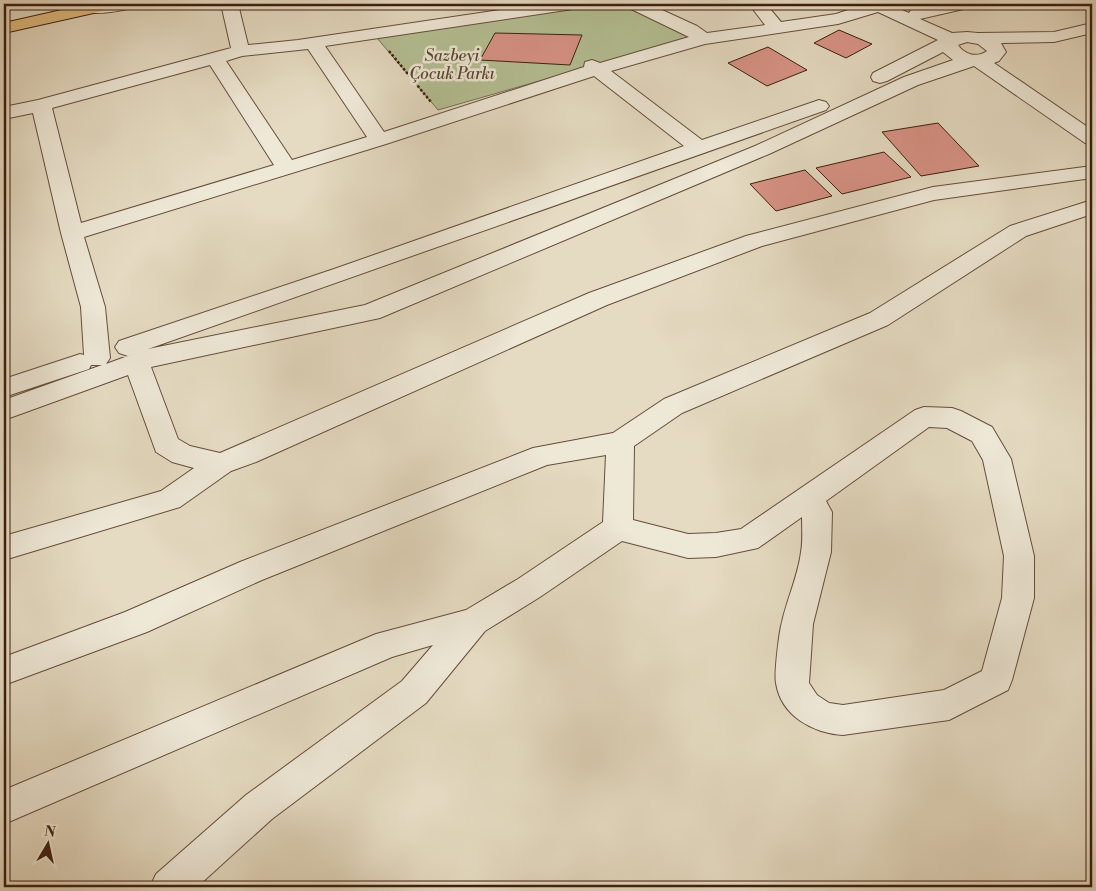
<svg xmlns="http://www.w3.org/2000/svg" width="1096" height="891" font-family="'Libre Bodoni',serif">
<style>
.green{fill:#b4c094;stroke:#786f52}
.building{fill:#d89386;stroke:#3c1e0f}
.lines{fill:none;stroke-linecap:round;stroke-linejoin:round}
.minor-casing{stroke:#664d3c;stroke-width:2}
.major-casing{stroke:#3c1e0f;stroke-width:2}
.path{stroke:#3c1e0f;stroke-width:2.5;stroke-dasharray:2.5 2;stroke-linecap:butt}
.minor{fill:#eee8d7;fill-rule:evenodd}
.major{fill:#e2be81;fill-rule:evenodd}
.labels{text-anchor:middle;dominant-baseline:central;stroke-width:5;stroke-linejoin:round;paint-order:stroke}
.far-park-label{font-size:16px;font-style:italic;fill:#5a4630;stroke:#eee8d7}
</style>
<rect width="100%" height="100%" fill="#e5dbc2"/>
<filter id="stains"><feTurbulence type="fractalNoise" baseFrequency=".004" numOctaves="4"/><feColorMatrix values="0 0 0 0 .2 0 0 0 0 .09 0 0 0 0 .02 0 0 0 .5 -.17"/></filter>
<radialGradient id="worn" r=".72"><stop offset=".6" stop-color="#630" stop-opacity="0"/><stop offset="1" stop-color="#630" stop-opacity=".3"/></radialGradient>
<polygon class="green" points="596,4 625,4 693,37 438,110 377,38"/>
<g class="building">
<polygon points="839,30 872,44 846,58 814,43"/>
<polygon points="495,33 582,35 570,65 480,60"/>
<polygon points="768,47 807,70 767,86 728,63"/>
<polygon points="938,123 979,166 921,176 882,132"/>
<polygon points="884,152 911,177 842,194 816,168"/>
<polygon points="805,170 832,196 776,211 750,184"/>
</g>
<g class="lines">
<defs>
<g id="minor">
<path d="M 86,4 L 135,4 L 132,8 C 119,11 99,15 86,12 L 83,8 Z"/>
<path d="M 221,4 L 238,4 L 248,45 L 298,40 L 540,4 L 582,4 L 579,8 L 573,9 L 325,46 L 384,132 L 584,67 L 585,62 L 592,60 L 600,63 L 689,37 L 629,8 L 627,4 L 649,4 L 697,26 L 707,33 L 765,25 L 749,4 L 766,4 L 781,22 L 836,14 L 866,4 L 888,4 L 909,13 L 911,10 L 940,4 L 970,4 L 968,8 L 920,19 L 952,33 L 967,32 L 978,33 L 1054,32 L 1092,23 L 1092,33 L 1054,42 L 1001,43 L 1006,52 L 999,61 L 994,63 L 1092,130 L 1092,145 L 1085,143 L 974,66 L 918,85 L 769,154 L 380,318 L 151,367 L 178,439 L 190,446 L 220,453 L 589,293 L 746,236 L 933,187 L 1092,166 L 1092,178 L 934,200 L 762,246 L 607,305 L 256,462 L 231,471 L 180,507 L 4,560 L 4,536 L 161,491 L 194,468 L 172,462 L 156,452 L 128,375 L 4,420 L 4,400 L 102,365 L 91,365 L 89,369 L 4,397 L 4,379 L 71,357 L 80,354 L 84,355 L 81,307 L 61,233 L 33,113 L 4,119 L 4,107 L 38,100 L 231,48 ZM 878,12 L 938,40 L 873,73 L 871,77 L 873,81 L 880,83 L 887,81 L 943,52 L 953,60 L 904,77 L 755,146 L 365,305 L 148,349 L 826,110 L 829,106 L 826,102 L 819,100 L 702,140 L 611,71 L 705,44 L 838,24 ZM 967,42 L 978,44 L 987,51 C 977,58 965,55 958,45 ZM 308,49 L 367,137 L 292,160 L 226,61 L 242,56 ZM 210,65 L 274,165 L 81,223 L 52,108 ZM 594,76 L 684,146 L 334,269 L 119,341 L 115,347 L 119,353 L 128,356 L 136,353 L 106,364 L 110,358 L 105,307 L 84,237 L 386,144 Z"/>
<path d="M 1092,200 L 1092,214 L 1026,236 L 888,325 L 682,413 L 634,446 L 633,520 L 688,534 L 716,533 L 741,529 L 915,410 L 924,407 L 952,408 L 961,411 L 992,427 L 1011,459 L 1034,556 L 1034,598 L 1012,680 L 1008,690 L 949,720 L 843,735 C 813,733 781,716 776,683 C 774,675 779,632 782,622 C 787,599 798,576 801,552 C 803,541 802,529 802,517 L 758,548 L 716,557 L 688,558 L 622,541 L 540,597 L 485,631 L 426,703 L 272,819 L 197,887 L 150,887 L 156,874 L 246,795 L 402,681 L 433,645 L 392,657 L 4,824 L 4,790 L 376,634 L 466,610 L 518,579 L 603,522 L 606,455 L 547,465 L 262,580 L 147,632 L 4,685 L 4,657 L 125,612 L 240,562 L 533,448 L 613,433 L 664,399 L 870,313 L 1010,226 ZM 929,427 L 947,428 L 972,441 L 983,460 L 1004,556 L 1002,598 L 982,671 L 944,690 L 843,705 L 829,703 L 817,695 L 809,683 L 813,624 L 831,552 L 832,512 L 826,501 Z"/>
</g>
<g id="major">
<polygon points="4,4 16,4 13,8 4,9"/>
<polygon points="88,4 119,4 116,8 4,33 4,23"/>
</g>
</defs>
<use href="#minor" class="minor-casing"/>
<use href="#major" class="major-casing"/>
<polyline class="path" points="389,51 431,102"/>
<use href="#minor" class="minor"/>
<use href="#major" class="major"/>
</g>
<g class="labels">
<g class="far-park-label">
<text x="452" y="56">Sazbeyi<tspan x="452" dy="18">Çocuk Parkı</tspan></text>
</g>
</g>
<rect width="1096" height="891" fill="none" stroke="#e5dbc2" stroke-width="20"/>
<rect x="5" y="5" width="1086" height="881" fill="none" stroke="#3c1e0f" stroke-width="2.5"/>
<rect x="10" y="10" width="1076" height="871" fill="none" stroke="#3c1e0f"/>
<g transform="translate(48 844) rotate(9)" stroke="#eee8d7" stroke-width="4" paint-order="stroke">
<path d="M0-4L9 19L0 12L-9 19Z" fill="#3c1e0f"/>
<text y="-8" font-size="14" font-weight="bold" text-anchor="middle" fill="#3c1e0f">N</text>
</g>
<rect width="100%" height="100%" filter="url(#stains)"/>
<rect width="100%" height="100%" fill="url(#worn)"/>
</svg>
